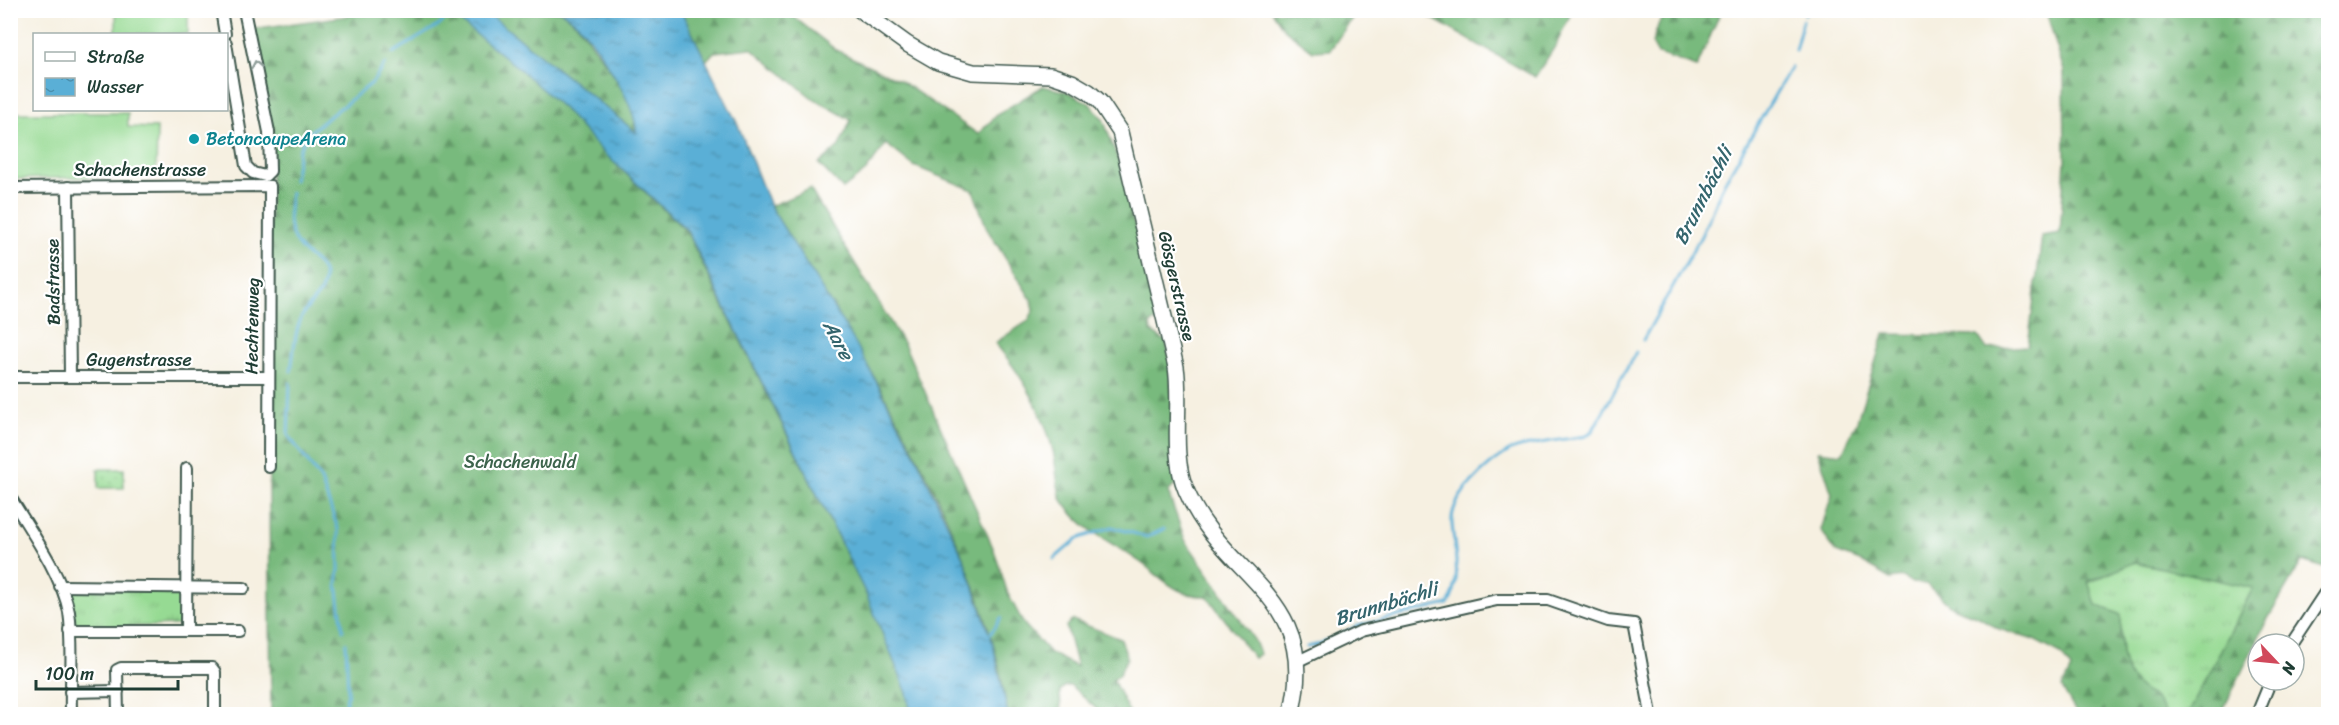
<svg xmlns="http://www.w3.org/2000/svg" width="2339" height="725" font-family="Sriracha,sans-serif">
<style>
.grass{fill:url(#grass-tufts);stroke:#5a8c64;stroke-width:1.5}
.forest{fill:url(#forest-firs);stroke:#4c7c58;stroke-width:1.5}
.park{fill:url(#park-dots);stroke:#5a8c64;stroke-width:1.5}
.garden{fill:#96da93;stroke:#5a8c64;stroke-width:1.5}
.water{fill:url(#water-ripples);stroke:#3c7685;stroke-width:1.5}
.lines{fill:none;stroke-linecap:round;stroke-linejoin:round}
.stream{stroke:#5aafd6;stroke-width:3}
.street-casing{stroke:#3f584e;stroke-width:14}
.secondary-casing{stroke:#3f584e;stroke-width:18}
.street{stroke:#fff;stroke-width:10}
.secondary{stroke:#fff;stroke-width:15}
.oneway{stroke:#8f9e9a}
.culture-dot{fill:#0f9aa8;stroke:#fff;stroke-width:2}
.labels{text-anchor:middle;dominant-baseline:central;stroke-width:4.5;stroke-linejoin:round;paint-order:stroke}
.culture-label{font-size:18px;fill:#0d838f;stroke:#fff;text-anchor:start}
.street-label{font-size:18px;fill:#1f3d34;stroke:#fff}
.park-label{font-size:18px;fill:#3d644c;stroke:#fff}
.water-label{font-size:20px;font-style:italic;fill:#34656d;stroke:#fff}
</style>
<defs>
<pattern id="grass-tufts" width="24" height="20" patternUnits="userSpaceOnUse" patternTransform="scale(1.5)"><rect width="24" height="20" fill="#96da93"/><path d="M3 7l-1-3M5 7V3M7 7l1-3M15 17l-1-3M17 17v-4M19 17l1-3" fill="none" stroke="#81bc7f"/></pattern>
<pattern id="forest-firs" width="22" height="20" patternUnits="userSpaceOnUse" patternTransform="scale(1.5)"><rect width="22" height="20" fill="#78ba7d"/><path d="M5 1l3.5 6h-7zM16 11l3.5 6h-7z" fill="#629867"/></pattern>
<pattern id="park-dots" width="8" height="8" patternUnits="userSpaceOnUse" patternTransform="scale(1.5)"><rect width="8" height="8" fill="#96da93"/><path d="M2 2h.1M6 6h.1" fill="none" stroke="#81bc7f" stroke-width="1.8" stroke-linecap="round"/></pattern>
<pattern id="water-ripples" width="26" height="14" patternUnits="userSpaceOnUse" patternTransform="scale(1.5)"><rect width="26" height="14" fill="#5aafd6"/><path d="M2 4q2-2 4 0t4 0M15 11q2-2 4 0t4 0" fill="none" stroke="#4a90ae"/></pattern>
</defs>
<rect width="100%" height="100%" fill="#fff"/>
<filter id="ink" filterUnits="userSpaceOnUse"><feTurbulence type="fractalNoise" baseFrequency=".0167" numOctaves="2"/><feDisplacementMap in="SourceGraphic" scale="12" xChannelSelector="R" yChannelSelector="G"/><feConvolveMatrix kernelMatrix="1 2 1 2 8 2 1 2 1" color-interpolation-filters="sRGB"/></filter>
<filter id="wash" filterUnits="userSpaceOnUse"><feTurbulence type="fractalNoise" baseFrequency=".008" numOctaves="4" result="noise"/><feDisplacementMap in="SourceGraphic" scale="24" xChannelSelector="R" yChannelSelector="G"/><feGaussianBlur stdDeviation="1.35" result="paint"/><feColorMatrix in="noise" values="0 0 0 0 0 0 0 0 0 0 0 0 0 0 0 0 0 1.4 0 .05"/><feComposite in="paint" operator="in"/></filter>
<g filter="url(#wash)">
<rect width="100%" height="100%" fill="#f6f0e1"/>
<g class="grass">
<path d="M 2135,562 L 2253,588 L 2188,714 L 2165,714 C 2154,693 2156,701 2139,687 C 2118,670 2121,639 2121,615 L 2096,605 L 2088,583 Z"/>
<polygon points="69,589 183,590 183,625 76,628"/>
</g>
<g class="forest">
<polygon points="353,11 452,11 456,18 516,66 564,109 603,152 686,231 867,596 907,693 911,714 271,714 268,377 271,148 252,29 347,16"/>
<polygon points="485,11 560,11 578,25 618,81 635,115 636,132"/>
<path d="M 681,11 L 786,11 L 836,50 L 899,80 L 978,134 L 998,114 L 1043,86 L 1068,92 L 1089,103 L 1103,119 L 1120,165 L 1132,218 L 1142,242 L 1161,318 L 1150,324 L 1151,332 L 1166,341 L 1169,355 L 1178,482 L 1168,492 L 1185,540 L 1255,641 L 1260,654 L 1254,658 L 1207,596 C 1176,597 1163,578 1140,562 C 1110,540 1084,533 1062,500 C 1057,492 1056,462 1053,451 C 1043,410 1022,375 995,343 L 1028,321 L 1034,310 L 1031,299 L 987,229 L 973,190 L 914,166 L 886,144 L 866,171 L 843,189 L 819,164 L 839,146 L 851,120 L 811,97 L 751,48 L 714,52 L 706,61 Z"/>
<polygon points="1272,11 1364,11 1355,14 1330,50 1313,51 1284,29"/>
<polygon points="1419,11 1572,11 1556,45 1535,77"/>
<polygon points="1667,11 1721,11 1697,67 1658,54 1652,43 1659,23"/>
<path d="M 2046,11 L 2328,11 L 2328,569 L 2302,561 L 2266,622 L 2221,714 L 2188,714 L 2253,588 L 2135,562 L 2088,582 L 2096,605 L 2121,615 C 2121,639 2118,670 2139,687 C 2156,701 2154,692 2165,714 L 2077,714 L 2062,688 L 2071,669 L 2061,654 L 2034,640 L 1999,629 L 1979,617 L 1952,607 L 1926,584 L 1912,583 L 1903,577 L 1890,579 L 1860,561 L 1836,552 L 1821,530 L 1832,494 L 1818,451 L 1842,454 L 1857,421 L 1884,334 L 1978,336 L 1987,349 L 2028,346 L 2042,236 L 2060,233 L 2065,161 L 2064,71 Z"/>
<path d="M 810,189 L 905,346 L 994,550 L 1008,594 L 1024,624 L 1050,653 L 1077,667 L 1066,626 L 1073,620 L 1121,639 L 1127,658 L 1119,675 L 1113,680 L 1130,714 L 1102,714 L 1071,686 L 1065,686 L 1060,691 L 1061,714 L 1008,714 C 1003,691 1000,666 993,643 C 947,485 856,344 770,206 Z"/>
</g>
<rect class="park" x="98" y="469" width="26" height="19"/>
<g class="garden">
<rect x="116" y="11" width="72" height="23"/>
<polygon points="11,113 128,113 128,127 157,128 156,176 11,179"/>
</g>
<path class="water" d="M 452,11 L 485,11 L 636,132 C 637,106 597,45 579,25 C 573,19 566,15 560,11 L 681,11 L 738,125 L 770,206 L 856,344 L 915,454 L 965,562 L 993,644 L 1008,714 L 911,714 L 907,693 L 867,596 L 687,230 L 603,152 L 564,109 L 516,66 L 456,18 Z"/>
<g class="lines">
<g class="stream">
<polyline points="1805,14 1806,10"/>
<polyline points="1795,50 1803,20"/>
<polyline points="393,53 441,24 451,10"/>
<polyline points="294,180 299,150 307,134 372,83 385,64"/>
<polyline points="1643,340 1701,236 1724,183 1791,67"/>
<path d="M 291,371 C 294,353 294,329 304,313 C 311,301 325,293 324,277 C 323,264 309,258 301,249 C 286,233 288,212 291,193"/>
<polyline points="290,383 288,435 321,480 338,529 339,569 337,584 343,630"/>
<polyline points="1054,559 1077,539 1112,527 1147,537 1164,529"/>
<polyline points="989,636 1001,618"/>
<path d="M 1307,647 L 1321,644 L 1357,626 L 1448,604 C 1463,583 1454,548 1452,524 C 1449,497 1488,464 1509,451 C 1522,444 1568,439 1586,436 L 1593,430 L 1636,352"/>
<polyline points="343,714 348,692 346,643"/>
</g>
</g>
</g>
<g filter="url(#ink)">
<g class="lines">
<defs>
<g id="street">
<polyline points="221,10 225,34"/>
<polyline points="226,43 246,166 253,173 265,176 270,171 269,132 244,10"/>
<polyline points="68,187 70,377"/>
<polyline points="10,188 270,186 269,467"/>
<polyline points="10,377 268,377"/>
<path d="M 10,497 C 30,530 62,575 69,612 C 74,645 70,681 71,714"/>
<polyline points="60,586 244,588"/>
<polyline points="70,631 238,631"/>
<polyline points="186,631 187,468"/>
<polyline points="2291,644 2328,588"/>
<polyline points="1298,661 1361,631 1497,600 1548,600 1608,621 1634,624 1651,714"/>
<polyline points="70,692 118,691"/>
<polyline points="118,714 117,670 121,668 212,668 215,672 215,714"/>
<polyline points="2257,714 2271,680"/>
</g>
<path id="secondary" d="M 860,10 L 907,44 L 938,62 L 973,72 L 1051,75 L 1072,82 L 1089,92 L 1100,102 L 1120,132 L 1176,367 C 1182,407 1170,452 1186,490 C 1223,579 1322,595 1291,714"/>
</defs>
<use href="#street" class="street-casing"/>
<use href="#secondary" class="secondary-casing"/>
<use href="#street" class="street"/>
<use href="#secondary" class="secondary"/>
</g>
<defs><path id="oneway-chevron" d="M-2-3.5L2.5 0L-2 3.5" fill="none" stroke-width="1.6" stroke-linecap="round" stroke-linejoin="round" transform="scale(1.5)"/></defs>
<use class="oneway" href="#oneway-chevron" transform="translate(256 65) rotate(-101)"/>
</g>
<circle class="culture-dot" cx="194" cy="139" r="6"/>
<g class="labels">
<g class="culture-label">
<text x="206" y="139">BetoncoupeArena</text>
</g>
<g class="street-label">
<text x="140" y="170">Schachenstrasse</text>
<text transform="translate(53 282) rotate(-91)">Badstrasse</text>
<text transform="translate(1177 286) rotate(77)">Gösgerstrasse</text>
<text transform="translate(252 326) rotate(-89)">Hechtenweg</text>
<text x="139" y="360">Gugenstrasse</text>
</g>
<g class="park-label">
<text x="520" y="462">Schachenwald</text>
</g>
<g class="water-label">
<text transform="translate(1703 196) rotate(-63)">Brunnbächli</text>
<text transform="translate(838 340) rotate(62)">Aare</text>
<text transform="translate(1386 604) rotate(-17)">Brunnbächli</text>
</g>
</g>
<rect width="2339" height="725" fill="none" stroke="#fff" stroke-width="36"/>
<rect x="33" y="33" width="195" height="78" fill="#ffffff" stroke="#a5b1ae" stroke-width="1.5"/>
<rect x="45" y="52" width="30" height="9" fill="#ffffff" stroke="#a5b1ae" stroke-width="1.5"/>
<text x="87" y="63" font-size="18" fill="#1f3d34">Straße</text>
<rect x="45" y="78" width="30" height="18" fill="url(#water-ripples)" stroke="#a5b1ae" stroke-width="1.5"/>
<text x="87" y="93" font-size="18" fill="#1f3d34">Wasser</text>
<g transform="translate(2276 662) rotate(116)"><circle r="28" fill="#ffffff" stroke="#a5b1ae" stroke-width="1.5"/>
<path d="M0-4.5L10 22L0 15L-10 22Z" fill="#d1495b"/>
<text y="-9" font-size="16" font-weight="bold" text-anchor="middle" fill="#1f3d34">N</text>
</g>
<path d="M36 680v9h142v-9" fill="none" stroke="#1f3d34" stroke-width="3"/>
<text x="45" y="680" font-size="18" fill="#1f3d34" stroke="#ffffff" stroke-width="4.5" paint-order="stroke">100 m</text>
</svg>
